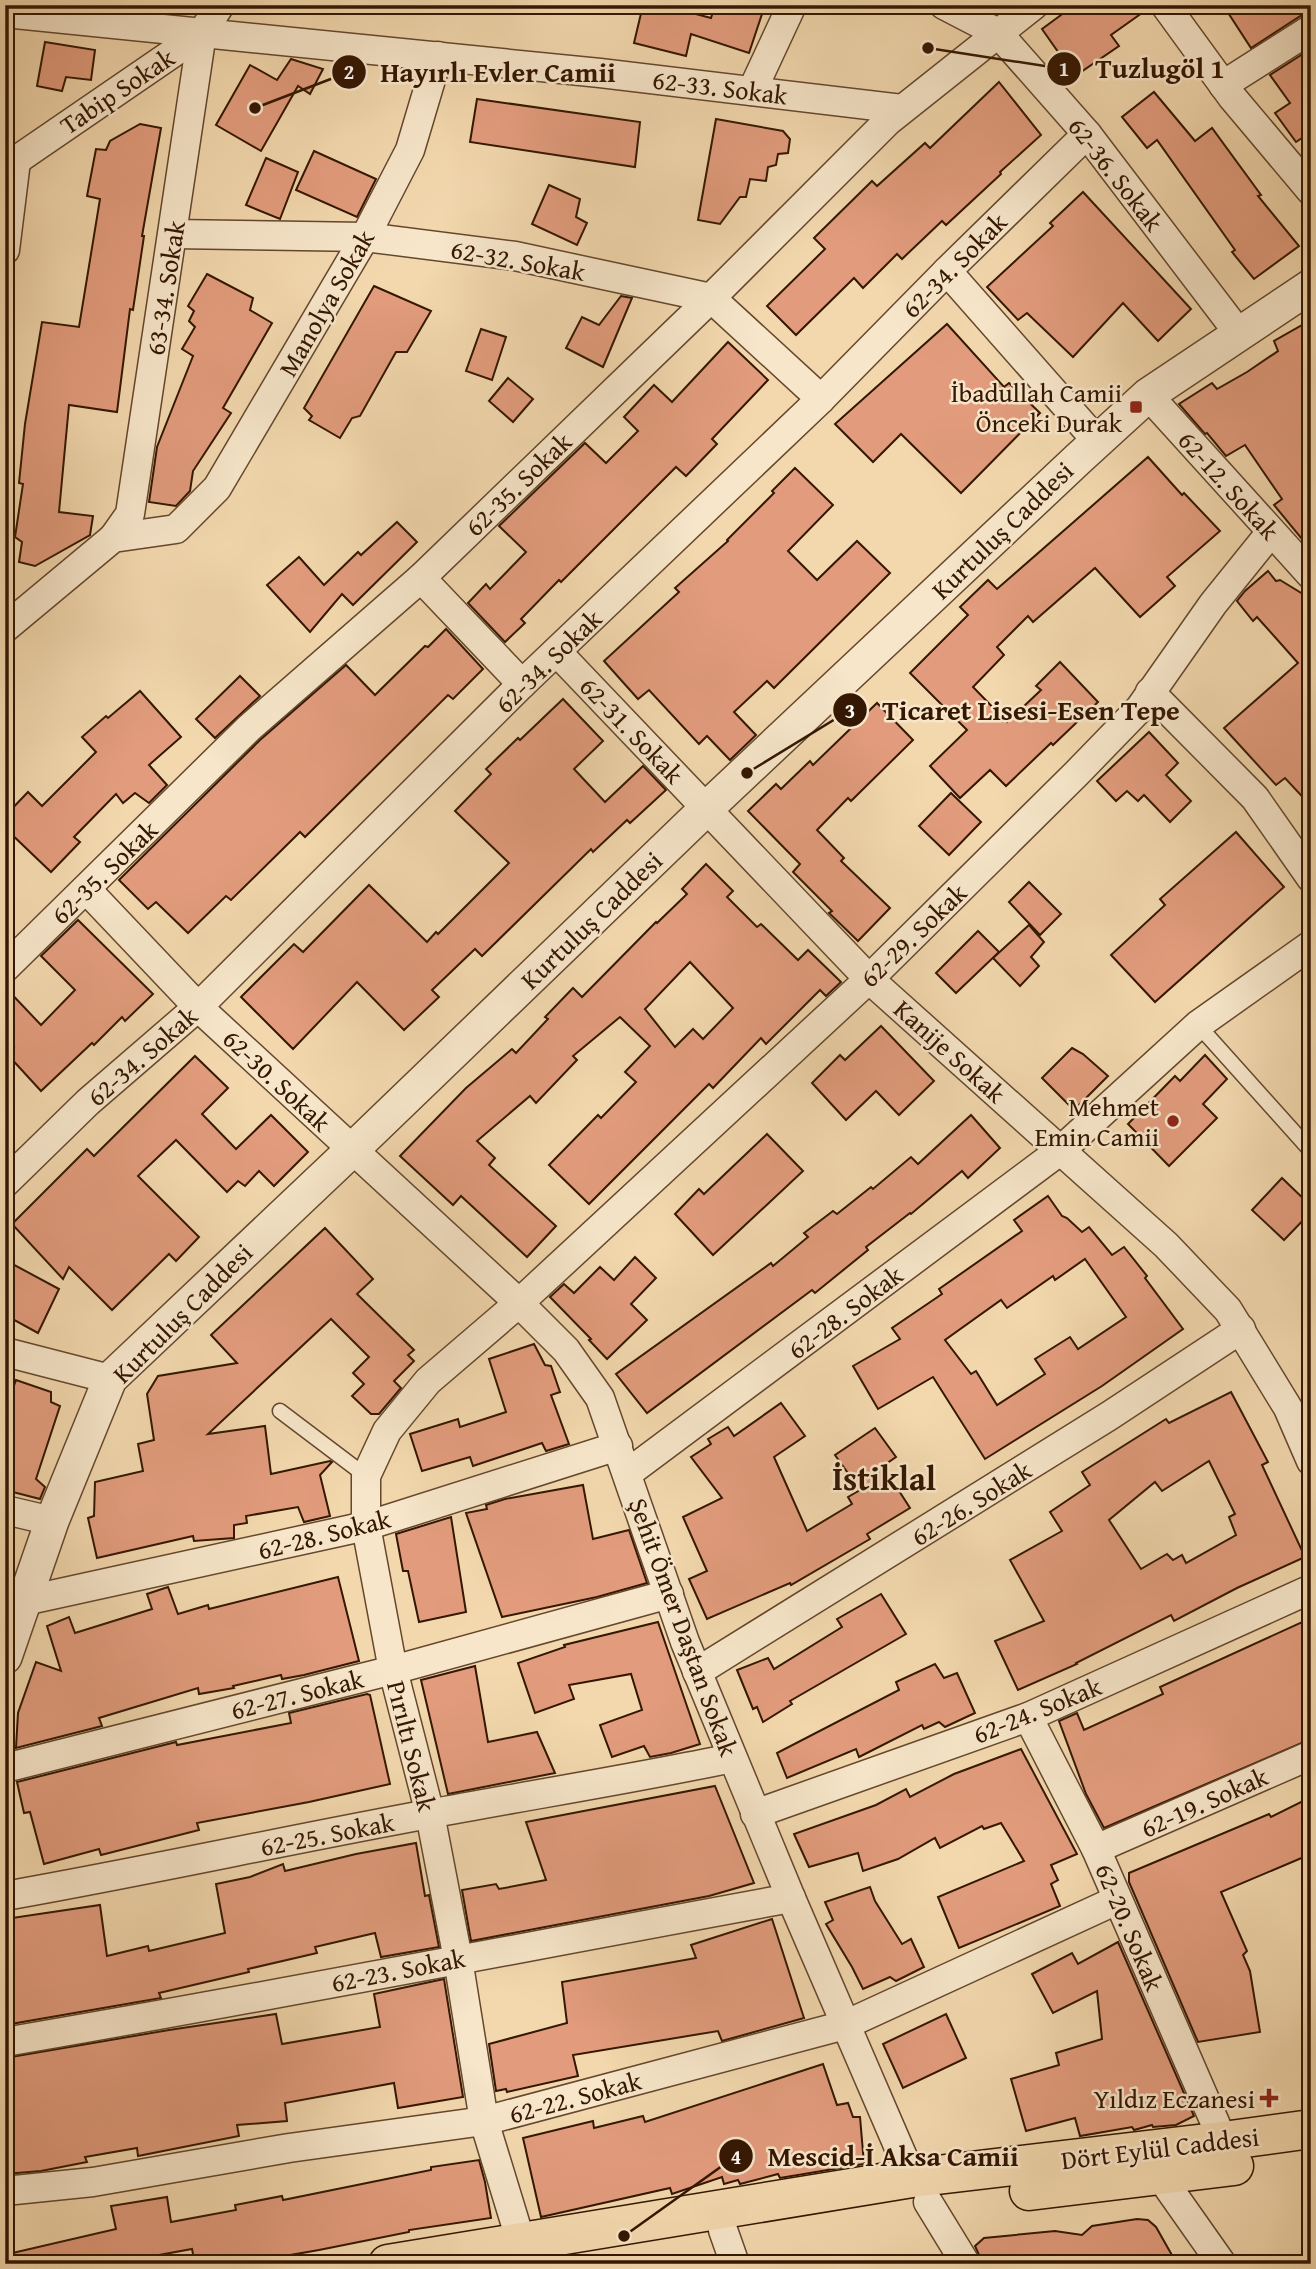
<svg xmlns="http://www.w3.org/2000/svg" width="1316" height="2269" font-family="'Gentium Book Plus',serif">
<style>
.building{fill:#e29c7d;stroke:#341702;stroke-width:2;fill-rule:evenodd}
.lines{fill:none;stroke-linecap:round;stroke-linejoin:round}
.service-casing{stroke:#64472d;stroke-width:17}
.minor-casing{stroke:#64472d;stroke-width:31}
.tertiary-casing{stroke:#64472d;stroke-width:36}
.primary-casing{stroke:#341702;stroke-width:41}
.service{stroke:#f7e6ca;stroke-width:14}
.minor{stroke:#f7e6ca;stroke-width:28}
.tertiary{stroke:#f7e6ca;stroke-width:33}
.primary{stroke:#f3d8ae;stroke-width:38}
.poi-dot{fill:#8f2418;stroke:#f7e6ca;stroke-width:2.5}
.labels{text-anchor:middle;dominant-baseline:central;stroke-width:5;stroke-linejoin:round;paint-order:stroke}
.street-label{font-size:26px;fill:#341702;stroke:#f7e6ca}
.poi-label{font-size:26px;fill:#341702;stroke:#f7e6ca;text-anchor:end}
.district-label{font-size:33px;font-weight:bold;fill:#341702;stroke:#f7e6ca}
.leader{fill:none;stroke:#341702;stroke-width:2.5}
.callout-dot{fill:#341702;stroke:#f7e6ca;stroke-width:2.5}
.mark-label{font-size:21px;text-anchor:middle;font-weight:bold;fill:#fff}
.callout-label{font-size:28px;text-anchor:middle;font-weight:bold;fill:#341702;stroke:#f7e6ca;stroke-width:5;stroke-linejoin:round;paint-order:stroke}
</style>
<rect width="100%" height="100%" fill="#f3d8ae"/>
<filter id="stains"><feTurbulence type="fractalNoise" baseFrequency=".00286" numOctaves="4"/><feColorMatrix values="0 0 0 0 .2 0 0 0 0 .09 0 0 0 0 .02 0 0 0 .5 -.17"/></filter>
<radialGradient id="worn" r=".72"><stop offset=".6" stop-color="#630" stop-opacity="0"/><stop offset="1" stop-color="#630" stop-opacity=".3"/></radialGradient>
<g class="building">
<polygon points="643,5 662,5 711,18 715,5 765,5 749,53 691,34 686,56 634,43"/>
<polygon points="1055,5 1149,5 1149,8 1111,35 1119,46 1075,76 1042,29 1061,15"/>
<polygon points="1223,5 1311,5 1311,12 1302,15 1251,48"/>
<polygon points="45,42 95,50 91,80 66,77 62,91 37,86"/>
<polygon points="1309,50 1311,132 1296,142 1275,113 1290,103 1270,75"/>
<polygon points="291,59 323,69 310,94 298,86 261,151 216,125 250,65 277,80"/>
<polygon points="999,82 1041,135 1000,172 1001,174 946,225 942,221 902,259 897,254 863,288 854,278 796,335 767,306 825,249 814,238 872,181 877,186 925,143 930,148"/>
<polygon points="1154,92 1195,141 1212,128 1261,195 1258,196 1299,246 1254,279 1232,252 1235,250 1157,140 1147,148 1122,117"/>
<polygon points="477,99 640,122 635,167 470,142"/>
<polygon points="716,119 783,131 790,139 788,153 778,154 776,165 768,167 766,181 750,179 746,197 740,197 720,224 698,220"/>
<polygon points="140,124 161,128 142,236 144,236 133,310 130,309 117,412 69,405 59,512 93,516 90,535 35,566 19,562 22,542 15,537 23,484 19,483 25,424 42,322 79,327 100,199 87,196 96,149 106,150 110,141"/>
<polygon points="314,151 376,179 357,217 296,190"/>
<polygon points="266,158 298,172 280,219 246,205"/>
<polygon points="549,185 580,199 576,217 587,223 577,245 532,224"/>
<polygon points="1083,192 1191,309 1158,341 1123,303 1073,357 1027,313 1018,320 987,287 1053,226 1050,223"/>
<polygon points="207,274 253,298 250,310 272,323 223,408 231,413 193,471 190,491 176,506 149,502 157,447 193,356 182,349 195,327 189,321 194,311 188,306"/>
<polygon points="374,286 431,311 407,352 396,352 360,416 352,418 340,438 309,420 312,416 304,408"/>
<polygon points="621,296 632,298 603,367 566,348 582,317 599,325"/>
<polygon points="1311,320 1311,550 1274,505 1282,499 1245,445 1226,456 1207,433 1205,434 1179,404 1212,383 1217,389 1247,372 1278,351 1274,341"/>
<polygon points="947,324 1004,387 1009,383 1040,413 961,493 901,434 873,462 835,424"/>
<polygon points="481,329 506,337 492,380 466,371"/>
<polygon points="728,342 768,380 712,439 717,444 686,476 676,467 561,582 559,580 521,619 525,623 505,642 468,603 486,584 490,589 526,552 499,526 585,443 606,463 638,431 624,417 654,385 672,402"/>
<polygon points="508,378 533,399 513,422 489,401"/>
<polygon points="1148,457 1182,495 1184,493 1220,531 1167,577 1175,586 1140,617 1095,568 1033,622 1028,616 997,647 1004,655 973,687 1007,722 1041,690 1036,686 1060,662 1098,702 1053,745 1051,743 1006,786 990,770 960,798 930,766 967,730 910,673 968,615 960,607 988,580 997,589"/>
<polygon points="795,468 833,505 788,551 817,580 857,541 890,573 774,688 767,681 734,712 756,735 730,760 707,736 699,744 649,690 638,699 604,661 679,592 675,588 728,541 727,540 774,493 772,491"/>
<polygon points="397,522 417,542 353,605 342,594 310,632 267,585 299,557 324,585 358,552 361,555"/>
<polygon points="1268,571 1276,581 1280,580 1311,599 1311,806 1285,778 1276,785 1224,728 1298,663 1257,617 1253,621 1237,601 1245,591"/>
<polygon points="446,629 483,669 453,699 448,695 305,837 300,832 231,900 226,896 188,933 156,902 148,909 119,880 260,740 346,665 375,695 425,646 428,647"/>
<polygon points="240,676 260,696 215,738 196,719"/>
<polygon points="140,691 181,737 149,765 167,785 149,803 135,793 123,803 116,794 74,837 80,842 51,872 5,828 5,816 28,792 42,806 96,752 82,737 106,716 108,718"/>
<polygon points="563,699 603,741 574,769 605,802 643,766 666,790 630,823 627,820 593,852 591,849 482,956 475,949 432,990 439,997 404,1030 357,982 293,1049 241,997 294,944 303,952 369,885 427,942 436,932 438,934 509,863 455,811 491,774 486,769 518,738 520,740"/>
<polygon points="877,703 913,740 851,801 848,798 817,830 844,858 841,861 890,908 858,941 829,913 832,911 793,872 800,864 748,811 776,784 781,789 810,761 813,765"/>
<polygon points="1149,732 1178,763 1166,775 1191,801 1170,822 1144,795 1138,801 1127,791 1116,801 1097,781"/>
<polygon points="951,793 981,822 949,855 919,826"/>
<polygon points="1236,832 1284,887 1155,1002 1111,955 1165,905 1160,899"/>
<path d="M 706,864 L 733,891 L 727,897 L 757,927 L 761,924 L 798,960 L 808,950 L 841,982 L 826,996 L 820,990 L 766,1044 L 761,1038 L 713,1088 L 709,1084 L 589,1204 L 549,1165 L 598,1115 L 601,1118 L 636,1082 L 625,1072 L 650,1046 L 620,1017 L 573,1056 L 577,1060 L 536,1103 L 530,1096 L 477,1141 L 495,1158 L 489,1165 L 556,1226 L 527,1257 L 461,1196 L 453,1205 L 400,1156 L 466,1088 L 512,1049 L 516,1053 L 548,1019 L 545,1017 L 573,988 L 582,997 L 656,922 L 657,923 L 687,894 L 682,889 ZM 690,962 L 733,1008 L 703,1039 L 693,1029 L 675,1047 L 645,1009 Z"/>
<polygon points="1029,882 1061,914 1040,935 1009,902"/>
<polygon points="78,920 153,994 125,1021 122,1017 94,1045 92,1043 41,1091 7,1054 14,1047 5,1037 5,987 41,1025 75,990 41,956"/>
<polygon points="1029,925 1044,942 1031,957 1039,966 1020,986 993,958"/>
<polygon points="978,931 999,952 956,993 936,973"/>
<polygon points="881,1026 934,1081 899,1115 876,1091 846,1120 812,1083 840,1055 845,1060"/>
<polygon points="1072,1048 1083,1054 1108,1076 1074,1110 1042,1078"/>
<polygon points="1205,1055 1227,1079 1203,1104 1217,1118 1169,1166 1128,1124 1175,1076 1180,1081"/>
<polygon points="195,1056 228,1088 202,1114 236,1149 271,1115 308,1152 274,1186 259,1171 245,1186 238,1181 227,1192 176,1140 138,1176 199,1237 176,1261 169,1254 112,1310 69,1267 63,1279 12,1224 87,1149 94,1156"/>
<polygon points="971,1115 1000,1148 968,1178 962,1171 911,1214 910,1213 866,1247 868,1250 815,1293 812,1290 647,1413 616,1374 771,1263 773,1266 808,1237 804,1233 833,1211 837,1214 871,1187 873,1189 911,1157 918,1164"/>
<polygon points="767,1134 803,1171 713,1255 675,1214 699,1189 704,1194"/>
<polygon points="1282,1178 1311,1206 1311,1212 1284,1240 1252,1210"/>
<path d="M 1048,1196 L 1062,1216 L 1067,1218 L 1082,1232 L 1089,1227 L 1112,1255 L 1124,1247 L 1147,1276 L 1145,1278 L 1183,1329 L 1102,1386 L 985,1459 L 933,1377 L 878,1409 L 853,1366 L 900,1339 L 892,1328 L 942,1294 L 939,1289 L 1022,1231 L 1014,1220 ZM 1085,1259 L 1126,1317 L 1078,1349 L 1070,1337 L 1035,1359 L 1045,1374 L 997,1405 L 976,1371 L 971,1374 L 945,1340 L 1001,1300 L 1007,1308 L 1053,1276 L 1055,1280 Z"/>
<polygon points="325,1228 373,1279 357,1294 414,1350 408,1355 414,1361 394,1381 401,1388 379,1414 371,1414 352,1396 364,1384 353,1373 369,1357 331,1319 208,1434 265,1426 271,1474 330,1461 332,1462 320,1475 330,1516 304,1522 298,1507 246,1516 247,1523 234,1525 234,1538 194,1541 193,1536 97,1558 88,1518 94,1516 95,1482 143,1471 138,1444 154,1440 147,1394 158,1376 237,1363 211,1335"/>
<polygon points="635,1257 656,1278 631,1304 647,1320 607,1359 589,1340 591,1339 550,1297 564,1284 574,1293 600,1267 614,1280"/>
<polygon points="5,1260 59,1289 38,1333 5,1315"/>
<polygon points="534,1344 545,1365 551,1366 560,1392 551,1395 569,1444 546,1451 542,1443 473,1466 470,1457 422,1471 410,1434 458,1419 460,1427 506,1412 489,1359"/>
<polygon points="16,1380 51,1392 51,1402 60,1406 36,1479 45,1487 40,1499 5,1490 5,1411"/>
<path d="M 1231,1392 L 1268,1462 L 1262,1465 L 1305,1557 L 1237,1588 L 1174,1621 L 1171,1615 L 1076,1663 L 1077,1664 L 1018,1690 L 995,1641 L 1044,1621 L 1010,1560 L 1062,1531 L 1050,1512 L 1090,1485 L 1082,1472 L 1166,1419 L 1169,1423 ZM 1209,1461 L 1235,1514 L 1229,1517 L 1236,1535 L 1186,1563 L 1182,1555 L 1173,1560 L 1167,1554 L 1141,1569 L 1109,1520 L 1155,1482 L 1162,1491 Z"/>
<polygon points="781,1403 805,1436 774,1457 807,1531 852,1504 848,1497 860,1490 835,1455 875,1428 896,1457 883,1466 910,1508 867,1534 870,1539 791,1585 790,1583 707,1619 689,1579 707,1571 683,1517 722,1498 691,1457 711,1444 708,1439 728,1427 734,1436"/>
<polygon points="583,1485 593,1539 629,1530 647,1583 597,1597 502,1617 466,1513 487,1509 486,1505 505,1499"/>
<polygon points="451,1517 466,1612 419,1622 408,1571 403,1571 396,1534"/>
<polygon points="338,1577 359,1661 304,1675 282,1679 281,1675 233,1686 234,1688 199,1694 198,1688 99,1718 102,1726 16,1748 18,1713 36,1662 61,1671 47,1626 69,1617 75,1633 152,1609 147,1594 168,1587 178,1614 208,1605 209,1609"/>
<polygon points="881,1594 906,1634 790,1701 792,1704 763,1722 757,1707 753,1709 737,1670 768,1658 774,1669 842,1627 837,1619"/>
<polygon points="1311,1618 1311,1739 1104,1828 1086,1794 1059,1721 1077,1713 1084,1730 1163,1694 1160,1687"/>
<polygon points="658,1622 700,1744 671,1753 650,1757 644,1746 612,1757 600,1725 642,1710 631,1674 569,1685 574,1699 535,1713 518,1663 565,1647 564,1645"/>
<polygon points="935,1664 944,1678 957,1673 975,1713 945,1727 939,1722 924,1729 922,1725 859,1757 856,1749 787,1778 777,1753 899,1690 896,1682"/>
<polygon points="475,1666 488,1742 537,1732 555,1773 448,1794 421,1680"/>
<polygon points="367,1694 370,1695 390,1784 309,1802 197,1823 199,1830 101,1855 99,1849 44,1864 30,1812 24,1813 17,1782 176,1742 177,1745 291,1723 289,1713"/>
<polygon points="1021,1749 1077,1854 1051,1865 1058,1880 1051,1884 1060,1906 959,1948 938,1897 1024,1861 1001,1823 984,1829 982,1826 940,1848 935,1838 898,1859 863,1871 858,1853 809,1867 794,1834 876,1805 906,1789 910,1797 954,1774"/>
<polygon points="715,1786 754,1883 709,1896 471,1941 462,1890 496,1884 499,1889 546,1880 526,1822"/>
<polygon points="1311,1797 1311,1854 1221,1892 1247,1951 1243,1955 1250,1971 1260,2032 1198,2042 1129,1882 1129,1873 1269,1814 1271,1817"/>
<polygon points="416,1843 425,1896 429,1895 439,1947 381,1957 375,1933 315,1947 317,1953 248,1969 249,1972 159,1993 161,1998 5,2025 5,1919 100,1905 107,1956 148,1946 149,1951 225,1933 216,1884 250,1877 283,1864 285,1871 356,1854"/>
<polygon points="870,1887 875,1901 902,1944 911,1939 924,1967 896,1981 890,1977 863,1989 852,1967 826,1924 833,1920 825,1902"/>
<polygon points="772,1919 804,2018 722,2041 718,2031 573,2055 578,2076 507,2092 506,2089 496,2091 489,2044 567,2023 562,1982 696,1958 691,1945"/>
<polygon points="1118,1942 1194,2116 1176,2125 1153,2127 1152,2125 1134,2130 1132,2127 1080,2136 1075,2118 1026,2131 1011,2079 1059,2065 1056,2053 1102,2039 1097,1991 1053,2013 1032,1974 1072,1953 1078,1964"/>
<polygon points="444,1979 463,2097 398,2108 394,2083 285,2103 287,2121 237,2125 239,2136 138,2156 137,2148 85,2157 87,2162 41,2171 5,2174 5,2058 169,2030 276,2014 282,2044 380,2027 374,1994"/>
<polygon points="946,2014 966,2058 903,2088 883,2044"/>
<polygon points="823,2064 837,2105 848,2103 853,2117 860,2117 864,2164 780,2178 778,2174 740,2184 738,2180 724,2184 722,2177 672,2194 670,2188 541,2217 523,2138 593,2121 594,2128 643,2116 645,2122"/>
<polygon points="479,2160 485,2182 491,2218 409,2230 409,2232 319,2250 239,2264 195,2264 192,2249 110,2264 9,2264 8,2254 116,2229 111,2206 167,2197 171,2222 236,2210 235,2205 282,2196 283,2200 431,2170 431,2167"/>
<polygon points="1137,2219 1148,2220 1156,2227 1177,2264 983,2264 975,2246 984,2238 1055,2231 1082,2235 1092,2226"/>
</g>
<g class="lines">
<defs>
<g id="service">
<polyline points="1198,1025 1311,1151"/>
<polyline points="280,1411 366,1476"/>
</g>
<g id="minor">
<polyline points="944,5 998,33 1087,134 1240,335"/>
<polyline points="1165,5 1232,97 1311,191"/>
<polyline points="5,13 600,73 902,109"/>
<polyline points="1223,85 1311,29"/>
<polyline points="752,91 792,5"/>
<polyline points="5,168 202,33 220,5"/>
<polyline points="173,234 365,237 515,256 711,298 821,399"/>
<polyline points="5,250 16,161"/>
<polyline points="947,271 1097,441"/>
<polyline points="1148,395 1311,575"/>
<polyline points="113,538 130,514 202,33"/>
<polyline points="421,578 522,684"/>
<polyline points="5,628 113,538 176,529 217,488 365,237 410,150 438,56"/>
<polyline points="557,652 869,979 1166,1245 1228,1310 1288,1408 1311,1461"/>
<polyline points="1150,692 1255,798 1311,878"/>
<polyline points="86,889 198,1007 519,1303 566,1350 600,1398 685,1642 791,1898 912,2178"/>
<polyline points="5,968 249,728 421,578 711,298 888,121 1034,5"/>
<polyline points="5,1183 88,1102 198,1007 522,684 821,399 947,271 1087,134"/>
<polyline points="5,1352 110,1379"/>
<polyline points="628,1473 1061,1150 1198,1025 1311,945"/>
<polyline points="5,1510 52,1521"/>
<polyline points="24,1601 366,1526 618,1446"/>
<polyline points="697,1672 1109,1416 1241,1329"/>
<polyline points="1028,1717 1096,1849 1223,2141"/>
<polyline points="5,1768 393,1670 669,1594"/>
<polyline points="755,1814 1028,1717 1311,1589"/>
<polyline points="1096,1849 1311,1755"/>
<path d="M 5,1896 C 147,1871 287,1840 429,1814 C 530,1795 632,1779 732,1758"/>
<path d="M 5,2042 C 268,1997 529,1946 791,1898"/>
<polyline points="1160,2176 1222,2264"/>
<polyline points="5,2191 93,2182 289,2148 484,2121 845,2025 1117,1900"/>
<polyline points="928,2202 966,2264"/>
<polyline points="723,2230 735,2264"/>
<polyline points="521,2242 484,2121 458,1959 430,1814 393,1670 366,1526 366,1476 387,1431 428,1381 519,1303 869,979 1077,773 1140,708 1213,604 1271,532"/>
</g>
<polyline id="tertiary" points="5,1657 52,1521 110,1379 352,1150 707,808 1077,460 1148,395 1311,286"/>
<g id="primary">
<polyline points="1029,2191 1234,2166"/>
<polyline points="388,2264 912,2178 1223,2141 1311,2129"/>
</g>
</defs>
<use href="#service" class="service-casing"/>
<use href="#minor" class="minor-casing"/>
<use href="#tertiary" class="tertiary-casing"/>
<use href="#primary" class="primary-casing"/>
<use href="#service" class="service"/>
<use href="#minor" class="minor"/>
<use href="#tertiary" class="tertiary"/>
<use href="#primary" class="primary"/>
</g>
<g class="poi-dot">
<rect x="1129" y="400" width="14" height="14" rx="3.5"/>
<circle cx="1173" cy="1121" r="7"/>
<path d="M1265.5 2087.5h7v7h7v7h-7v7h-7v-7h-7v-7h7z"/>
</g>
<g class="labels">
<g class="street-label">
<text transform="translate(720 87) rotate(7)">62-33. Sokak</text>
<text transform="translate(117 91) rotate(-34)">Tabip Sokak</text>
<text transform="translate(1116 174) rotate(52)">62-36. Sokak</text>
<text transform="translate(518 260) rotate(10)">62-32. Sokak</text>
<text transform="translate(954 265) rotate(-45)">62-34. Sokak</text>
<text transform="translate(165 288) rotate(-81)">63-34. Sokak</text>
<text transform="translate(326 303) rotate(-60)">Manolya Sokak</text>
<text transform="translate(518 484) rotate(-44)">62-35. Sokak</text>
<text transform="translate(1229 485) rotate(48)">62-12. Sokak</text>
<text transform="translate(1002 530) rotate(-44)">Kurtuluş Caddesi</text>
<text transform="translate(548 661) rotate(-44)">62-34. Sokak</text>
<text transform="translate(632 730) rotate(46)">62-31. Sokak</text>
<text transform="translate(104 872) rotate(-44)">62-35. Sokak</text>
<text transform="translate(591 920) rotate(-44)">Kurtuluş Caddesi</text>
<text transform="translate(913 935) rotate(-44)">62-29. Sokak</text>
<text transform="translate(950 1051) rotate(42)">Kanije Sokak</text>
<text transform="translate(142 1056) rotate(-41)">62-34. Sokak</text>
<text transform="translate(277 1080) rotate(43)">62-30. Sokak</text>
<text transform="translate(845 1312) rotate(-37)">62-28. Sokak</text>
<text transform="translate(182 1313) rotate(-45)">Kurtuluş Caddesi</text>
<text transform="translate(971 1503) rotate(-32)">62-26. Sokak</text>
<text transform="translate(324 1534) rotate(-14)">62-28. Sokak</text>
<text transform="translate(684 1627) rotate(70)">Şehit Ömer Daştan Sokak</text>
<text transform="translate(297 1694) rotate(-14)">62-27. Sokak</text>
<text transform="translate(1037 1710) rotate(-22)">62-24. Sokak</text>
<text transform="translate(412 1746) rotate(76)">Pırıltı Sokak</text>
<text transform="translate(1204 1802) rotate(-24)">62-19. Sokak</text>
<text transform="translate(327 1834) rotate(-11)">62-25. Sokak</text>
<text transform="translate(1130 1927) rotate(67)">62-20. Sokak</text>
<text transform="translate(398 1970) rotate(-11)">62-23. Sokak</text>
<text transform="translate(575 2097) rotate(-15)">62-22. Sokak</text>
<text transform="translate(1160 2148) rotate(-7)">Dört Eylül Caddesi</text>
</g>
<g class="poi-label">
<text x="1122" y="392">İbadullah Camii<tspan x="1122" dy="30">Önceki Durak</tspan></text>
<text x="1159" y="1106">Mehmet<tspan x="1159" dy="30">Emin Camii</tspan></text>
<text x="1255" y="2098">Yıldız Eczanesi</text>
</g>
<g class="district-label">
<text x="884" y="1478">İstiklal</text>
</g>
</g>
<path class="leader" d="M928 48L1064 69M255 108L349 72M747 773L850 710M624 2236L736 2156"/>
<g class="callout-dot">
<circle cx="928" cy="48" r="7"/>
<circle cx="255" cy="108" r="7"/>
<circle cx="747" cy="773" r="7"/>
<circle cx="624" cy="2236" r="7"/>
<circle cx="1064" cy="69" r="18"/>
<circle cx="349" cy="72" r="18"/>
<circle cx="850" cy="710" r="18"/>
<circle cx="736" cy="2156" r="18"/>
</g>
<g class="mark-label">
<text x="1064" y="76">1</text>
<text x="349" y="79">2</text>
<text x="850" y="718">3</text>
<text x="736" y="2164">4</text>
</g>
<g class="callout-label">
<text x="1160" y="78">Tuzlugöl 1</text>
<text x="498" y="82">Hayırlı Evler Camii</text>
<text x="1031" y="720">Ticaret Lisesi-Esen Tepe</text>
<text x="893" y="2166">Mescid-İ Aksa Camii</text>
</g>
<rect width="1316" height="2269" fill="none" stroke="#f3d8ae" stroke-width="28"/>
<rect x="7" y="7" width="1302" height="2255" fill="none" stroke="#341702" stroke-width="3.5"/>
<rect x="14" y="14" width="1288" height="2241" fill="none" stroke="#341702" stroke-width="2"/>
<rect width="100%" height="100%" filter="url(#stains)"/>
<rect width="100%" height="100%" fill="url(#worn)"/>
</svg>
